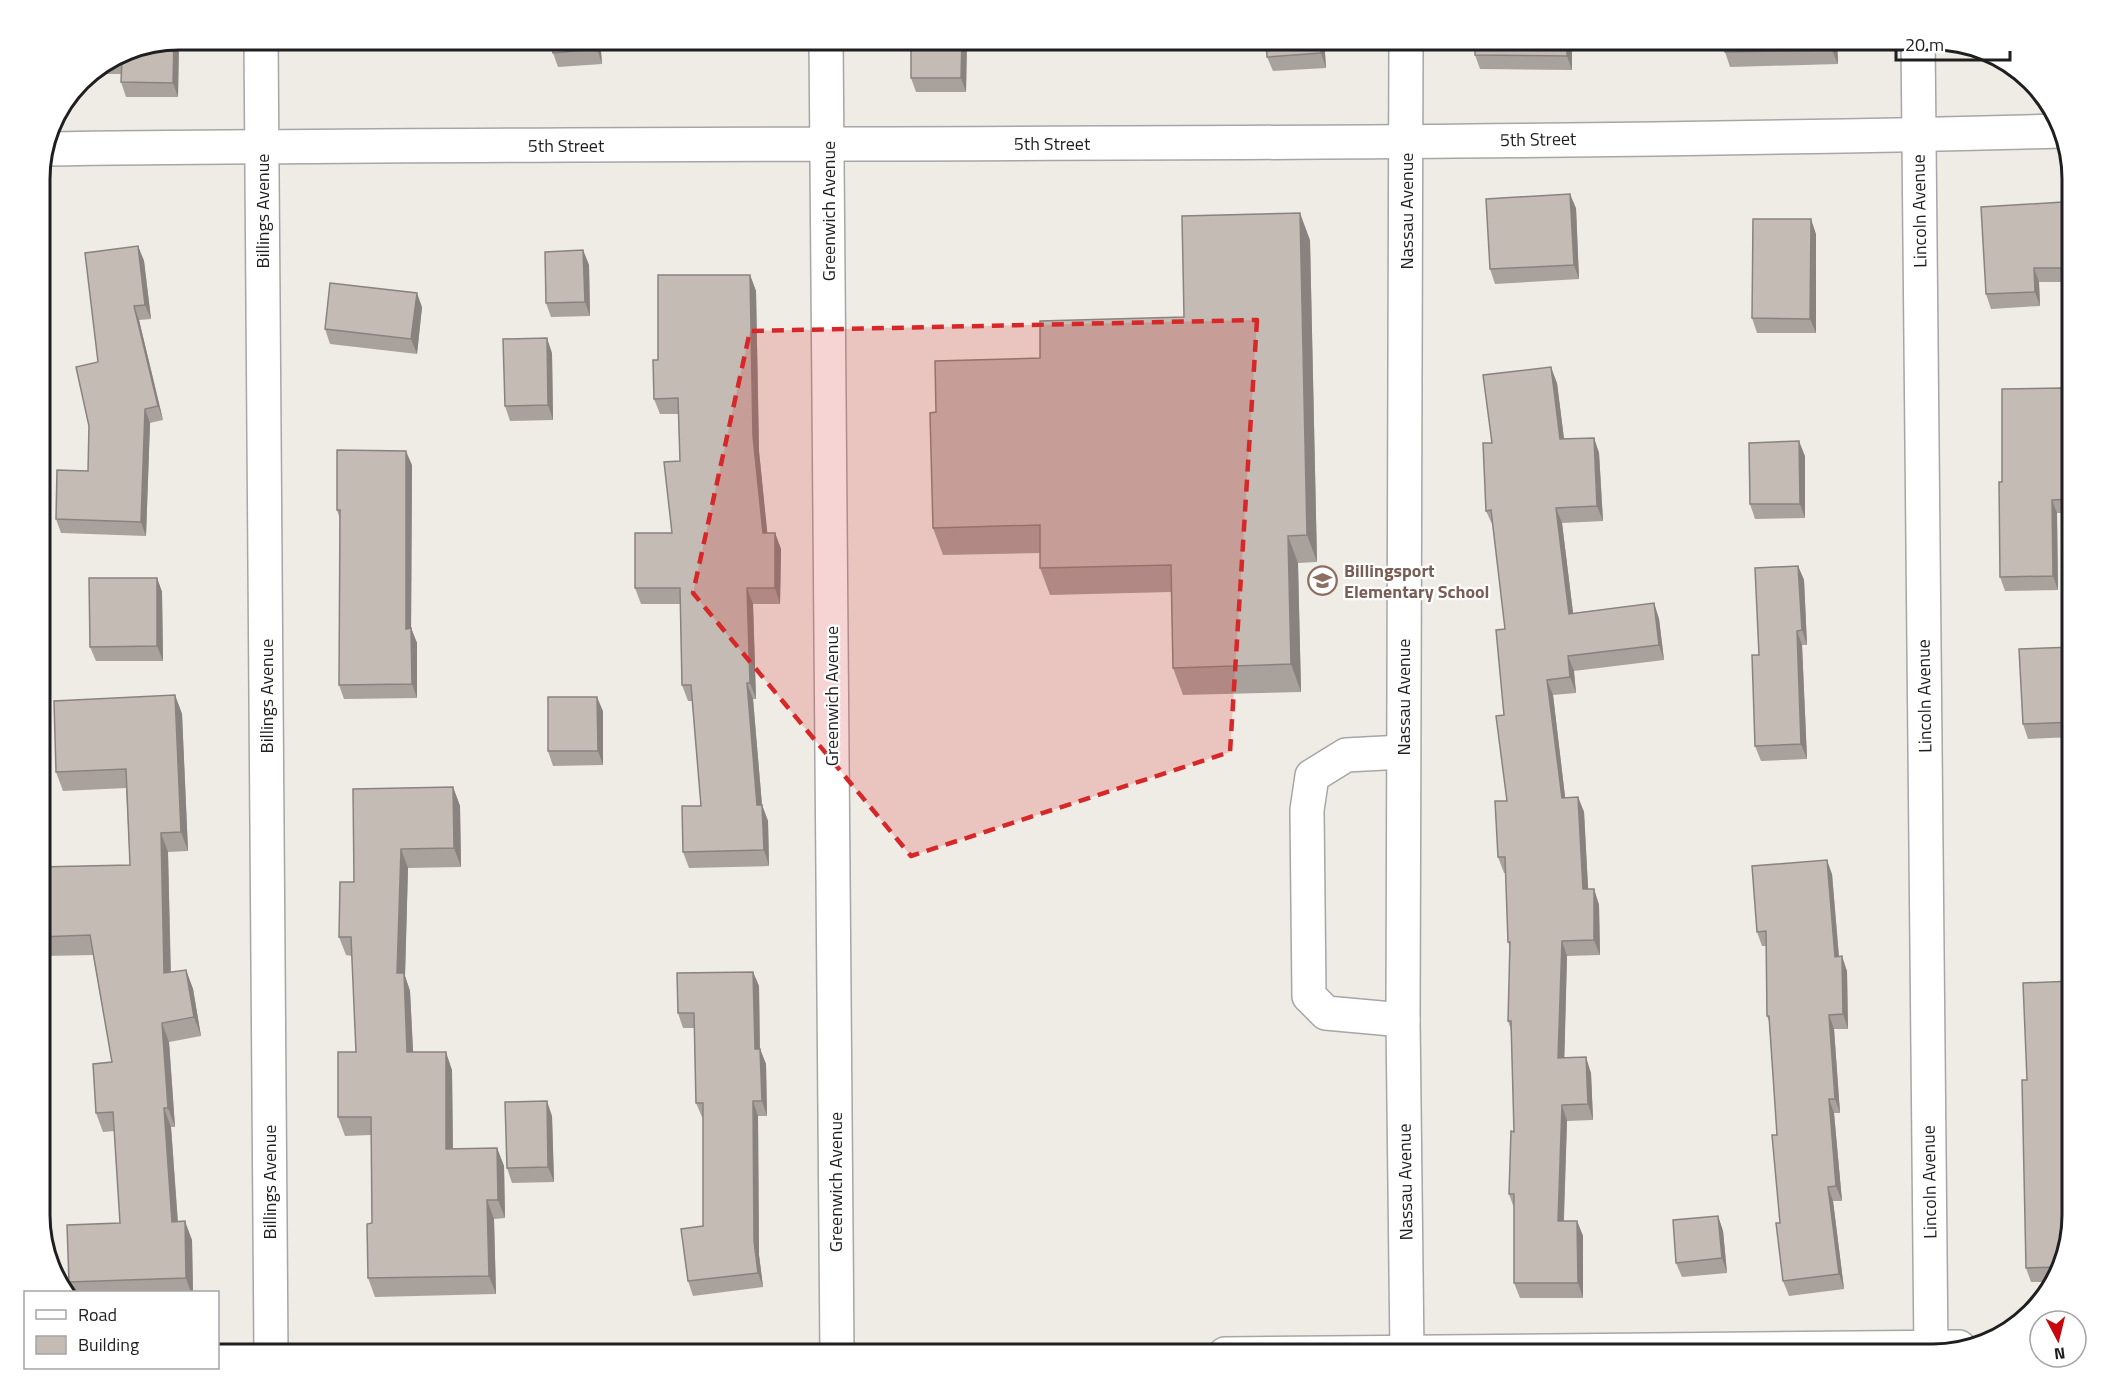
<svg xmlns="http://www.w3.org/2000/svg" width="2112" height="1393" font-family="'Titillium Web',sans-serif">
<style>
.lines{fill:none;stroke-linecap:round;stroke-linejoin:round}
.minor-casing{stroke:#a6a6a6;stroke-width:36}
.minor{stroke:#fff;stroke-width:33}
.wall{fill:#a9a19c}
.shaded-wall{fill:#89837f}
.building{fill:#c4bbb5;stroke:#89837f;stroke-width:1.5}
.marked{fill:#d62828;fill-opacity:0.2;stroke:#d62828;stroke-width:4.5;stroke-dasharray:12 8;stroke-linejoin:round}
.labels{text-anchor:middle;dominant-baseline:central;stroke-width:4.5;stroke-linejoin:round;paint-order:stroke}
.street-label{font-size:18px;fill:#1f1f1f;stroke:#fff}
.education-label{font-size:18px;font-weight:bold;fill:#785e54;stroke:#fff;text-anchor:start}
.rim{fill:none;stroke:#1f1f1f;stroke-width:3}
</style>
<rect width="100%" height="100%" fill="#efece5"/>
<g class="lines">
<defs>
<g id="minor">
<polyline points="261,39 271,1354"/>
<polyline points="826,39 837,1354"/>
<polyline points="1406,39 1403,1020 1407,1354"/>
<polyline points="1918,39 1931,1354"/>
<path d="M 44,149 C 716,140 1388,149 2060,131"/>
<polyline points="1403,752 1346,755 1312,776 1307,810 1309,996 1326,1013 1403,1020"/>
<polyline points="1225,1354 1959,1347"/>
</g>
</defs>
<use href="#minor" class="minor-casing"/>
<use href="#minor" class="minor"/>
</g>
<g class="wall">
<polygon points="179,39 178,97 126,97 121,82 121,74 94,74 93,71 126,50"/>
<polygon points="600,39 602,64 558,67 553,53"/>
<polygon points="967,39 966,92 916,92 911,78"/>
<polygon points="1324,39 1326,68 1273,71 1267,57"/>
<polygon points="1475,39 1572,39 1572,70 1480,69 1475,55"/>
<polygon points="1724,39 1837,39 1838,64 1730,67 1725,52"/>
<polygon points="2073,184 2073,282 2039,282 2040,306 1991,309 1986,294 2063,202"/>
<polygon points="1576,208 1579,279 1495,284 1490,269"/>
<polygon points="1816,234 1816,333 1757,333 1752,318"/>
<polygon points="1310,240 1317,562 1298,563 1301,692 1183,695 1173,668 1171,592 1050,595 1040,568 1040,553 943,555 933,528 936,412 1040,358 1184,317"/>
<polygon points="138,246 144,261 151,319 139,320 163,420 150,423 146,536 61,533 56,519 88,471 89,426 98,362"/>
<polygon points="583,250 589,265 590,316 551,317 546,303"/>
<polygon points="750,275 756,291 759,451 767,533 775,533 781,549 780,604 753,604 756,699 753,699 762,805 768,821 769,866 689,868 683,852 701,806 692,701 688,701 682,685 680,604 641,604 635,588 672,533 680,461 678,414 660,414 654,399 658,360"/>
<polygon points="422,307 417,354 330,344 325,329"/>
<polygon points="552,353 553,420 510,421 505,406"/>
<polygon points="1557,383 1564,439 1594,438 1599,453 1603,521 1562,523 1573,613 1654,603 1659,619 1664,660 1574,671 1576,693 1553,695 1565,797 1578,797 1584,812 1588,889 1594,889 1599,905 1600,955 1567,956 1564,1058 1591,1073 1593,1120 1567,1121 1564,1221 1577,1221 1583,1236 1583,1298 1520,1298 1514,1283 1514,1208 1509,1194 1514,1132 1511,1030 1508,1021 1510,947 1508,942 1506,873 1504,873 1498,857 1507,801 1504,715 1505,629 1493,526 1486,511 1492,443"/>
<polygon points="2062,388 2067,402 2067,468 2073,468 2073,513 2057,513 2058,590 2005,591 2000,577 2002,482"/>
<polygon points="1805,456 1805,518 1755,519 1750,504"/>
<polygon points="412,465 411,628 417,643 417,698 344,699 339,685 340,519 337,510"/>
<polygon points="1798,566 1804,580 1807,645 1802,645 1807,759 1761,761 1755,746 1759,655"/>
<polygon points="157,578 162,592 163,661 96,661 90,647"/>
<polygon points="2073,647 2073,737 2028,739 2023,724"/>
<polygon points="175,695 182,714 188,851 168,852 171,972 186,970 193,989 201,1036 169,1042 175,1127 171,1127 178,1221 192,1240 193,1293 73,1293 69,1282 120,1223 114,1131 103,1132 96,1113 112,1062 93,955 46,956 39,938 39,867 130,865 126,788 63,791 56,772"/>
<polygon points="603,711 603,765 553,766 548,751"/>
<polygon points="453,787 460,806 461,867 408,868 405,976 410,991 413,1052 452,1070 453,1149 497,1148 504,1166 505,1218 494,1219 496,1294 375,1297 368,1278 372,1223 371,1135 345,1136 338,1117 356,1052 352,956 346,955 339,937 354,882"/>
<polygon points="1832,874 1839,956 1847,971 1848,1029 1834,1029 1840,1113 1834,1113 1842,1201 1833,1201 1844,1289 1789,1296 1783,1281 1780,1223 1777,1135 1769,1021 1767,1016 1766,946 1762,946 1757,932"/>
<polygon points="753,972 759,986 760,1049 766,1064 767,1116 758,1116 759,1255 763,1287 693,1296 688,1281 703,1226 703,1117 702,1117 696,1103 694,1028 683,1028 678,1013"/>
<polygon points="2073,981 2073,1057 2071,1057 2073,1214 2052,1282 2031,1282 2026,1268 2027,1080"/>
<polygon points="552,1116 554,1182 512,1183 507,1168"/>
<polygon points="1718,1216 1723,1231 1727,1273 1682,1277 1676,1263"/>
</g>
<g class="shaded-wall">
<polygon points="179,39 178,97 173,83 174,40"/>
<polygon points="596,39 600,39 602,64 597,49"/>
<polygon points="962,39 967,39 966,92 961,78"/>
<polygon points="1320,39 1324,39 1326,68 1321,53"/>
<polygon points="1567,39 1572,39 1572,70 1567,56"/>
<polygon points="1832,39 1837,39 1838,64 1832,50"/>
<polygon points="1570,194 1576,208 1579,279 1574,265"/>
<polygon points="1300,213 1310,240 1317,562 1307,535"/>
<polygon points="1811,219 1816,234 1816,333 1810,319"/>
<polygon points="138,246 144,261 151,319 145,305"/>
<polygon points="583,250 589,265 590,316 585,302"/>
<polygon points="2034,268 2039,282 2040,306 2035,292"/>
<polygon points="750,275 756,291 759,451 769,549 763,533 753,436"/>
<polygon points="417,293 422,307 417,354 411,339"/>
<polygon points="134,306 139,320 163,420 158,406"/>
<polygon points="547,338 552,353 553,420 548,405"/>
<polygon points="1551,367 1557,383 1566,455 1560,439"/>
<polygon points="2062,388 2067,402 2067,482 2062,468"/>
<polygon points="145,409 150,423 146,536 141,522"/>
<polygon points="1594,438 1599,453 1603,521 1597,506"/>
<polygon points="1799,441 1805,456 1805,518 1800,504"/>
<polygon points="406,451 412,465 411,643 406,629"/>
<polygon points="2052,500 2057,513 2058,590 2053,576"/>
<polygon points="1556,508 1562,523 1575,629 1569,614"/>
<polygon points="775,533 781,549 780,604 775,588"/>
<polygon points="1288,536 1298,563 1301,692 1291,664"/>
<polygon points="1798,566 1804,580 1807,645 1802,630"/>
<polygon points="157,578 162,592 163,661 157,646"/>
<polygon points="747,588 753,604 756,699 750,683"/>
<polygon points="1654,603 1659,619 1664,660 1659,645"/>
<polygon points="411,628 417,643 417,698 412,684"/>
<polygon points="1797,631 1802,645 1807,759 1801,744"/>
<polygon points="1568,656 1574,671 1576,693 1570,677"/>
<polygon points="1547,680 1553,695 1567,813 1562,798"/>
<polygon points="747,683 753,699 763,817 762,805 768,821 769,866 764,850 757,805"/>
<polygon points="175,695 182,714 188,851 181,832"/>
<polygon points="597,697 603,711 603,765 598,751"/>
<polygon points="453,787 460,806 461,867 454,848"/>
<polygon points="1578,797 1584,812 1589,905 1583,889"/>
<polygon points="161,833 168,852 171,993 164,973"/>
<polygon points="401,849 408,868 405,976 410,991 414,1070 407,1052 397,973"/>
<polygon points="1827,860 1832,874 1840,971 1835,957"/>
<polygon points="1594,889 1599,905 1600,955 1594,940"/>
<polygon points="1562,941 1567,956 1564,1074 1558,1058"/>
<polygon points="1842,956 1847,971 1848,1029 1843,1014"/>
<polygon points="186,970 193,989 201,1036 194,1017"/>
<polygon points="753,972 759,986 760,1064 755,1049"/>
<polygon points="1829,1015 1834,1029 1840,1113 1835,1099"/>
<polygon points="162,1023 169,1042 175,1127 168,1108"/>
<polygon points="2066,1042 2071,1057 2073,1214 2071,1220 2068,1187"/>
<polygon points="760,1049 766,1064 767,1116 762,1101"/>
<polygon points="446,1052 452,1070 453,1167 446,1149"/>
<polygon points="1586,1057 1591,1073 1593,1120 1588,1104"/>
<polygon points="1829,1099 1834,1113 1842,1201 1836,1186"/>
<polygon points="547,1101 552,1116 554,1182 548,1167"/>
<polygon points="753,1101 758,1116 759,1255 763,1287 758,1273 754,1241"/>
<polygon points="1562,1105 1567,1121 1563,1237 1558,1221"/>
<polygon points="164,1108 171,1127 179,1241 172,1222"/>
<polygon points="497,1148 504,1166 505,1218 498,1200"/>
<polygon points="1828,1187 1833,1201 1844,1289 1839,1274"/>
<polygon points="487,1200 494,1219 496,1294 489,1276"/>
<polygon points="1718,1216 1723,1231 1727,1273 1722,1258"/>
<polygon points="185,1221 192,1240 193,1293 191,1293 186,1278"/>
<polygon points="1577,1221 1583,1236 1583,1298 1578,1283"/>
</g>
<g class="building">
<polygon points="552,39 596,39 597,49 553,53"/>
<polygon points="911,39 962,39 961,78 911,78"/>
<polygon points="1266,39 1320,39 1321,53 1267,57"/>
<polygon points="1475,39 1567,39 1567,56 1475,55"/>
<polygon points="1724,39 1832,39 1832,50 1725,52"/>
<polygon points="174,40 173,83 121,82 122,60 110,60 126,50"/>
<polygon points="2063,184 2073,184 2073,268 2034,268 2035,292 1986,294 1981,207 2063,202"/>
<polygon points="1570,194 1574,265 1490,269 1486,199"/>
<polygon points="1300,213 1307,535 1288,536 1291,664 1173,668 1171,565 1040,568 1040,525 933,528 930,413 936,412 935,361 1040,358 1040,321 1184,317 1182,216"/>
<polygon points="1753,219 1811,219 1810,319 1752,318"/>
<polygon points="138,246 145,305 134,306 158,406 145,409 141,522 56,519 57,470 88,471 89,426 76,367 98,362 85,253"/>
<polygon points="583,250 585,302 546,303 545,252"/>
<polygon points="658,275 750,275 753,436 763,533 775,533 775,588 747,588 750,683 747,683 757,805 762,805 764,850 683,852 682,806 701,806 691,685 682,685 680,588 635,588 635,533 672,533 664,462 680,461 678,398 654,399 653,360 658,360"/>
<polygon points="330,283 417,293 411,339 325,329"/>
<polygon points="547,338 548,405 505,406 503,339"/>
<polygon points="1551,367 1560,439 1594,438 1597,506 1556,508 1569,614 1654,603 1659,645 1568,656 1570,677 1547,680 1562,798 1578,797 1583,889 1594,889 1594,940 1562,941 1558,1058 1586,1057 1588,1104 1562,1105 1558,1221 1577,1221 1578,1283 1514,1283 1514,1194 1509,1194 1511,1131 1514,1132 1511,1021 1508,1021 1510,942 1508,942 1505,857 1498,857 1495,801 1507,801 1496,716 1504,715 1496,630 1505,629 1491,510 1486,511 1483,443 1492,443 1483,375"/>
<polygon points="2062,388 2062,468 2073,468 2073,499 2052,500 2053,576 2000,577 1999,482 2002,482 2002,389"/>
<polygon points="1799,441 1800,504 1750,504 1749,443"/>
<polygon points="337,450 406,451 406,629 411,628 412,684 339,685 340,510 337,510"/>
<polygon points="1798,566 1802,630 1797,631 1801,744 1755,746 1752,655 1759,655 1755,568"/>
<polygon points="89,578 157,578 157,646 90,647"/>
<polygon points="2073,647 2073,722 2023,724 2019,649"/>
<polygon points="175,695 181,832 161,833 164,973 186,970 194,1017 162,1023 168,1108 164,1108 172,1222 185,1221 186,1278 69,1282 67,1225 120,1223 113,1112 96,1113 93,1064 112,1062 90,935 39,937 39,867 130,865 126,769 56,772 54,701"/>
<polygon points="548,697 597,697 598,751 548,751"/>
<polygon points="453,787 454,848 401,849 397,973 404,973 407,1052 446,1052 446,1149 497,1148 498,1200 487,1200 489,1276 368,1278 367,1224 372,1223 371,1117 338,1117 338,1052 356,1052 351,937 339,937 340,882 354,882 353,789"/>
<polygon points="1827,860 1835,957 1842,956 1843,1014 1829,1015 1835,1099 1829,1099 1836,1186 1828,1187 1839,1274 1783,1281 1776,1223 1780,1223 1772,1135 1777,1135 1769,1016 1767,1016 1766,931 1757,932 1752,866"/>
<polygon points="753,972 755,1049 760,1049 762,1101 753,1101 754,1241 758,1273 688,1281 681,1229 703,1226 703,1103 696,1103 694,1013 678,1013 677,973"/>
<polygon points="2073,981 2073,1042 2066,1042 2068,1187 2071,1187 2071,1220 2057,1267 2026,1268 2022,1080 2027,1080 2023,983"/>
<polygon points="547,1101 548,1167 507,1168 505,1102"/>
<polygon points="1718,1216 1722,1258 1676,1263 1673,1220"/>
</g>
<path class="marked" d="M 1257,320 L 1230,752 L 911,856 L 693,593 L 750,331 Z"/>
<defs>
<symbol id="school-ring" viewBox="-11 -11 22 22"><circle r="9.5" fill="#fff" stroke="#8d6e63" stroke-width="1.5"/><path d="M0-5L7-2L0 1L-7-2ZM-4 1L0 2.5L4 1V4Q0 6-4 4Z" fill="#8d6e63"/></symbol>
</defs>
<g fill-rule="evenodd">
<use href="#school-ring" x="1306" y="564" width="33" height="33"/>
</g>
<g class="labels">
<g class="street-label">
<text transform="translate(1538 139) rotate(-1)">5th Street</text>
<text x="1052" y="143">5th Street</text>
<text x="566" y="145">5th Street</text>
<text transform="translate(262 211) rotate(-90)">Billings Avenue</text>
<text transform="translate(828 211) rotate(-90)">Greenwich Avenue</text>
<text transform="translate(1406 211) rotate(-90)">Nassau Avenue</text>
<text transform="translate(1919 211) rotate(-91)">Lincoln Avenue</text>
<text transform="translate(266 696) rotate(-90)">Billings Avenue</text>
<text transform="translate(831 696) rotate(-90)">Greenwich Avenue</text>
<text transform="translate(1924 696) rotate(-91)">Lincoln Avenue</text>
<text transform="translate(1403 697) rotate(-90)">Nassau Avenue</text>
<text transform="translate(269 1182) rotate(-90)">Billings Avenue</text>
<text transform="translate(835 1182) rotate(-90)">Greenwich Avenue</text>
<text transform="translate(1405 1182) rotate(-91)">Nassau Avenue</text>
<text transform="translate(1929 1182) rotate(-91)">Lincoln Avenue</text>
</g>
<g class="education-label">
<text x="1344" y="570">Billingsport<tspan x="1344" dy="21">Elementary School</tspan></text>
</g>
</g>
<path d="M0 0H2112V1393H0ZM179 50H1933A129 129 0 0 1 2062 179V1215A129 129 0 0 1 1933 1344H179A129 129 0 0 1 50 1215V179A129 129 0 0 1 179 50Z" fill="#fff" fill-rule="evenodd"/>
<path class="rim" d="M179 50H1933A129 129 0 0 1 2062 179V1215A129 129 0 0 1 1933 1344H179A129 129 0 0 1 50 1215V179A129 129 0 0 1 179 50Z"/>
<rect x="24" y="1291" width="195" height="78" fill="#ffffff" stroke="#a5a5a5" stroke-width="1.5"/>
<rect x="36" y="1310" width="30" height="9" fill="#ffffff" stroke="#a5a5a5" stroke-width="1.5"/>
<text x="78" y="1321" font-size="18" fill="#1f1f1f">Road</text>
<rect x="36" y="1336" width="30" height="18" fill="#c4bbb5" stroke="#a5a5a5" stroke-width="1.5"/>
<text x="78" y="1351" font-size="18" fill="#1f1f1f">Building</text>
<g transform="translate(2058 1339) rotate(173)"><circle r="28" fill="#ffffff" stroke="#a5a5a5" stroke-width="1.5"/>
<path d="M0-4.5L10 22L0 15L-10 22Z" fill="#c8060e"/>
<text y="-9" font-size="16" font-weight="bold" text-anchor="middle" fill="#1f1f1f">N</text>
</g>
<path d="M1896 51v9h114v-9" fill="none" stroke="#1f1f1f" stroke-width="3"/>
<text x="1905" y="51" font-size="18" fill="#1f1f1f" stroke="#ffffff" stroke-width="4.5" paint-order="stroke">20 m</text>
</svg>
